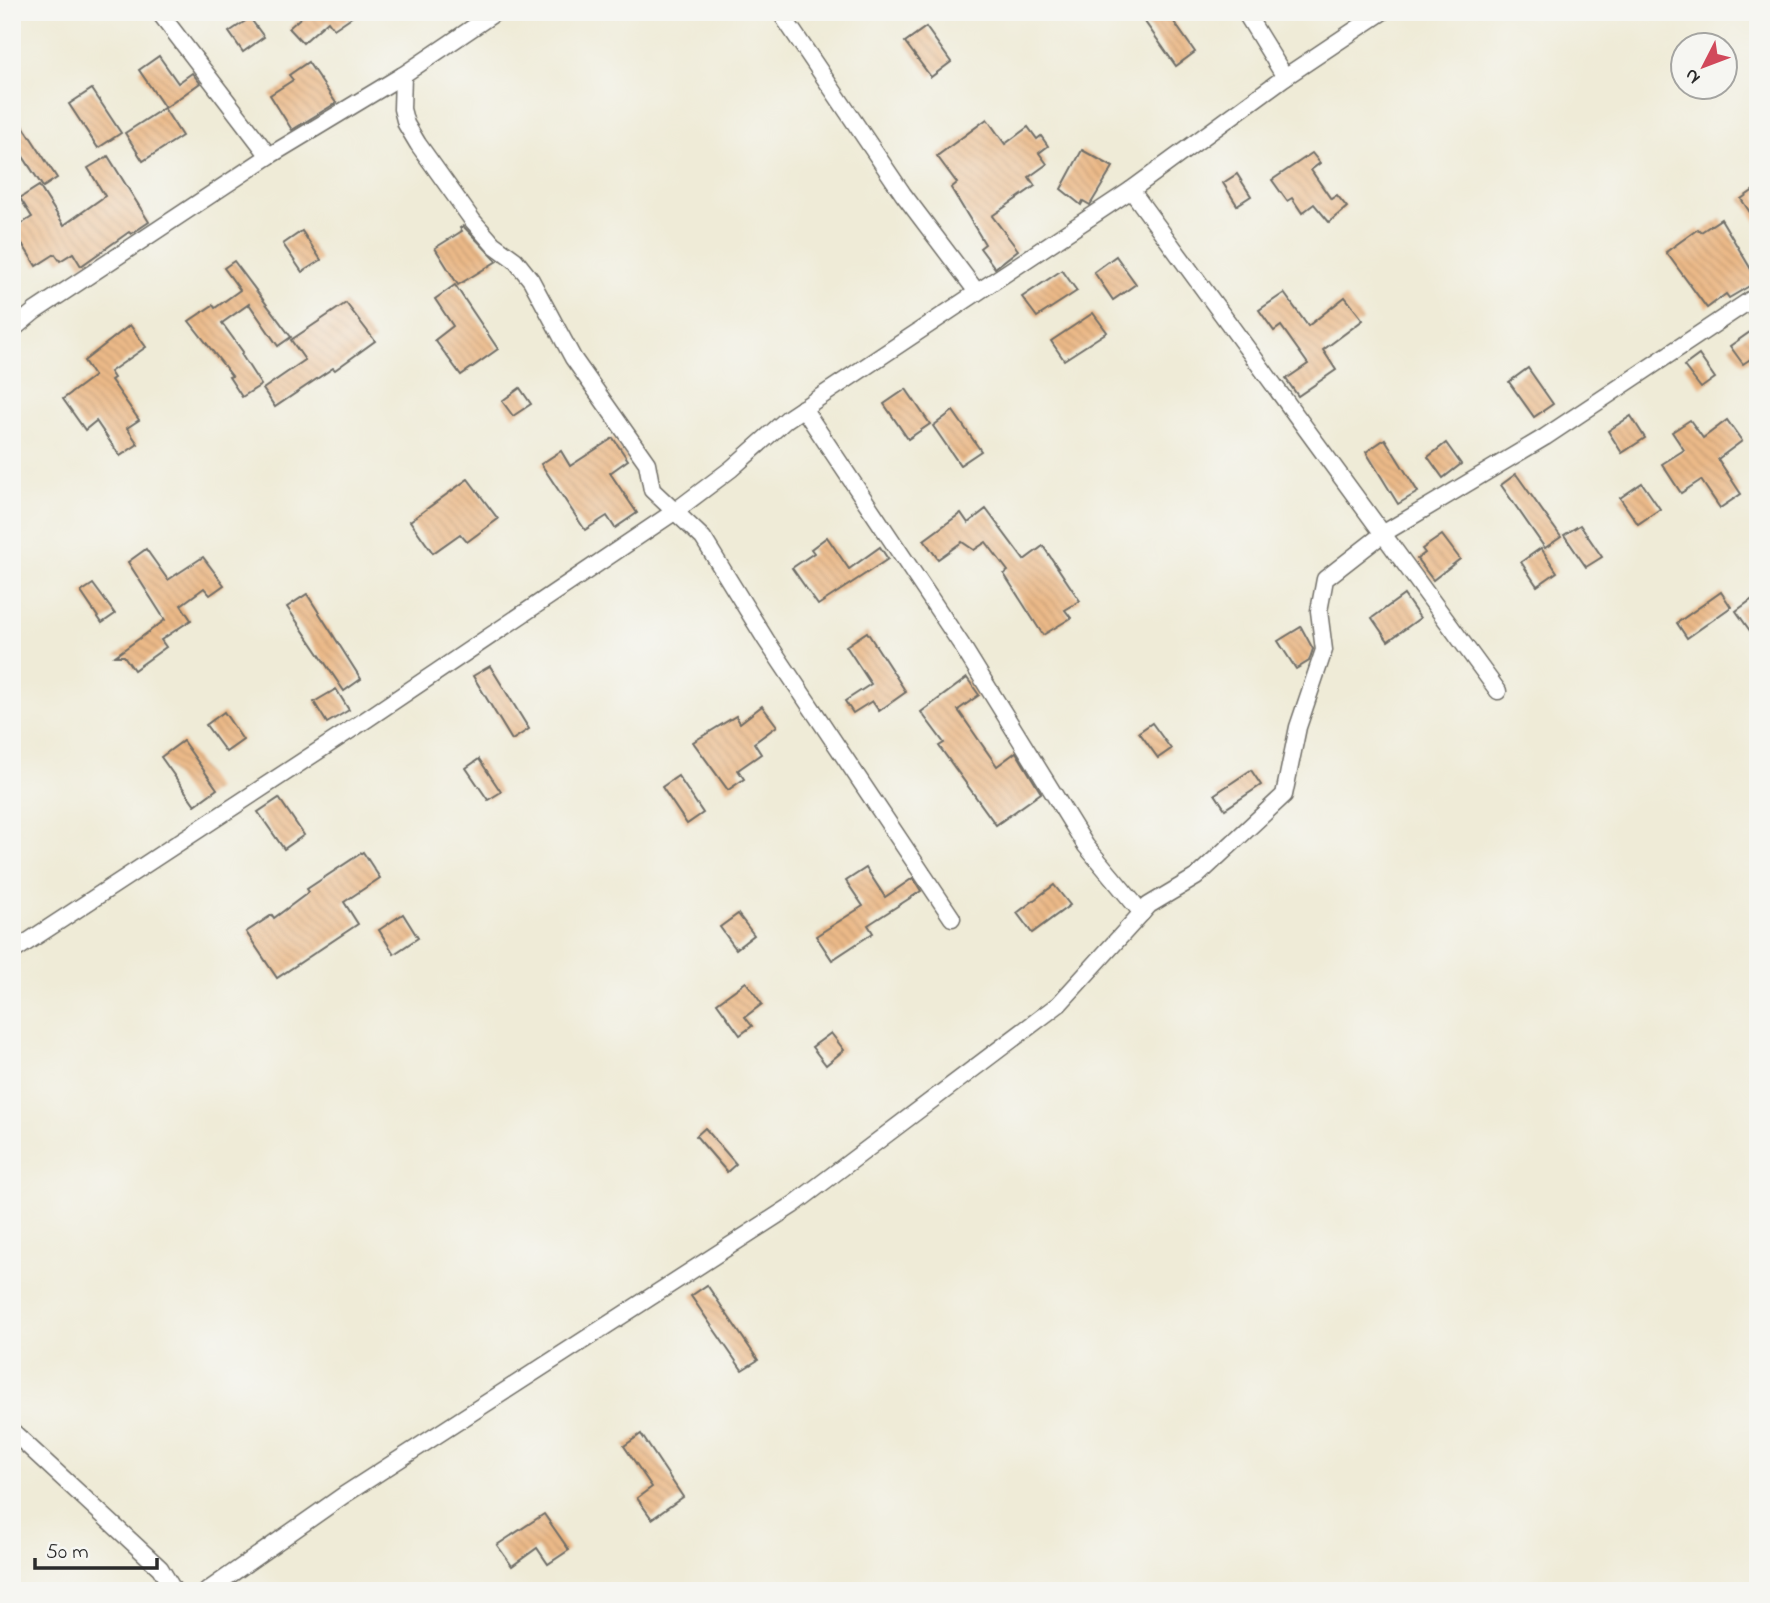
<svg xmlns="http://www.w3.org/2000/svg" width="1770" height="1603" font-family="'Indie Flower',sans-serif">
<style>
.building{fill:url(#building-back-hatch)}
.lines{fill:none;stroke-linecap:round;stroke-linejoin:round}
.street-casing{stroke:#706e67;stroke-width:19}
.street{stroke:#fff;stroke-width:16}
</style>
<defs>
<pattern id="building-back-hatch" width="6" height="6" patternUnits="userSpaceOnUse" patternTransform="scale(1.75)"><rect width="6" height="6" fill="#ebb988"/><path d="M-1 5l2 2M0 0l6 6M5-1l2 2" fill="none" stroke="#ca9f76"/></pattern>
</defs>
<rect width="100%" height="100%" fill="#f6f6f2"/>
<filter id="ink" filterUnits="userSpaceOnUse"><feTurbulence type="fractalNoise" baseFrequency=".0143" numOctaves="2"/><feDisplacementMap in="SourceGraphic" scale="14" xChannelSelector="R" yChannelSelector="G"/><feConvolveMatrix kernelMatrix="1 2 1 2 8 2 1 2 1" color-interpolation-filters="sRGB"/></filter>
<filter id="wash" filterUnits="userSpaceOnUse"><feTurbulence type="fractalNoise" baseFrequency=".00686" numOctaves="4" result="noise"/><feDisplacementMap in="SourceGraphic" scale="28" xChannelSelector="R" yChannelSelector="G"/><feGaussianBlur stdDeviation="1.57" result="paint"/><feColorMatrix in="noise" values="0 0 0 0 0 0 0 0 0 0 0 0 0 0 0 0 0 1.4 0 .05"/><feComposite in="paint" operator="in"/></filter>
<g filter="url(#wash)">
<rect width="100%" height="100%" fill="#efebd7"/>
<g id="blocks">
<g class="building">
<polygon points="307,12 359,12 334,29 328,21 303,43 289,28"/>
<polygon points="1138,12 1167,12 1195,52 1176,66"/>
<polygon points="250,18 264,37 243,52 229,32"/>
<polygon points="926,27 951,62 931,77 905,42"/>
<polygon points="159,56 178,83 192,73 200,83 165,108 139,70"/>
<polygon points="308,62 336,103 292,130 270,95 293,80 289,75"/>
<polygon points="92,89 121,133 98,148 69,104"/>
<polygon points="164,108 182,136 143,161 125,133"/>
<polygon points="12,109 57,178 43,187 18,149 12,153"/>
<polygon points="987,119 1005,144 1028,127 1037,139 1041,136 1048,146 1039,153 1047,164 1029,177 1035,186 992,216 1018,250 995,268 980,248 985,244 951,188 957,183 937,156"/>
<polygon points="1082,150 1113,167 1090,205 1083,201 1081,205 1061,189"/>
<polygon points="1312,153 1320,163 1311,170 1331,199 1337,195 1347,207 1329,222 1314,204 1302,213 1292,198 1287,201 1272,180"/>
<polygon points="108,156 149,222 131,234 129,232 81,266 73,253 60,261 55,254 36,266 13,229 32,217 20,198 39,186 64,225 105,196 88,168"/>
<polygon points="1237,174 1251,196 1237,205 1223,183"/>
<polygon points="1758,187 1758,224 1741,199"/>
<polygon points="1721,219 1758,281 1729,298 1726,294 1707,308 1666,252 1698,229 1701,232"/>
<polygon points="463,226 497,261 458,285 435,248 462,231 460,228"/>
<polygon points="302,231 321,260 302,272 283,244"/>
<polygon points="1116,256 1136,284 1113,300 1094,272"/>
<polygon points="234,261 291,337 278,346 249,304 222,323 243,352 241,354 261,385 242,397 229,377 232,376 189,321 213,305 215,308 240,290 224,268"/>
<polygon points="1062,270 1077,291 1037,317 1022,297"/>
<polygon points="455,285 498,349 461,375 435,340 453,326 435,299"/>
<polygon points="1284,293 1308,326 1345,297 1363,320 1323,350 1336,370 1298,396 1286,379 1308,364 1281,326 1274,331 1259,310"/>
<polygon points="346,303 375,341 335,370 333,368 275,407 263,389 305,360 291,340"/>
<polygon points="1093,313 1107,332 1064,360 1051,341"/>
<polygon points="130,325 146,347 110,372 114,378 111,380 139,420 127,428 138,444 120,456 96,421 85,430 63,399 94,376 84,361"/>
<polygon points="1750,332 1758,343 1758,354 1743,364 1730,346"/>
<polygon points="1699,355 1715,378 1701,388 1684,366"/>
<polygon points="1528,368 1553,404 1534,417 1509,382"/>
<polygon points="520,388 531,404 513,416 502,401"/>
<polygon points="906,389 930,424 908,439 884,404"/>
<polygon points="953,411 981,451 960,465 933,426"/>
<polygon points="1631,416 1645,438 1622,453 1608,431"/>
<polygon points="1690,420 1703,438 1727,420 1742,441 1718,459 1741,494 1720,508 1701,480 1681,493 1662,464 1684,450 1672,432"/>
<polygon points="613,438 628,460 610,473 637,513 615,528 607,516 585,530 541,464 561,451 570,466"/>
<polygon points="1385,439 1418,492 1398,504 1366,452"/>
<polygon points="1446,443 1461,464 1443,478 1428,457"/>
<polygon points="1516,474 1561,537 1545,548 1501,485"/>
<polygon points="468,479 498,519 467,542 460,534 433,553 410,521"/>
<polygon points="1642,483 1660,509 1638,524 1620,498"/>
<polygon points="986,509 1024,560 1043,546 1080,601 1065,610 1071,618 1043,635 1004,574 1008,571 986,542 974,550 962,542 938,559 924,540 961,513 968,523"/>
<polygon points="1580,525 1602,557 1586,567 1564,535"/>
<polygon points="1442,535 1460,559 1433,580 1417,559 1425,553 1422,549"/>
<polygon points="827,537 849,569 880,547 888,559 818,605 792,568 814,553 811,549"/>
<polygon points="1541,548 1557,572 1537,586 1521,562"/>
<polygon points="146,549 168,580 203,557 224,585 210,595 204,588 181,605 191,620 161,640 166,647 134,670 124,656 115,656 165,620 128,562"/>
<polygon points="93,584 115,614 102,623 81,592"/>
<polygon points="1721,592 1731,607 1687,638 1677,623"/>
<polygon points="307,594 361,679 344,691 287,607"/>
<polygon points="1404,595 1420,618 1388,641 1372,618"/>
<polygon points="1758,595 1758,642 1736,611"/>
<polygon points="1301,627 1313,649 1309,661 1296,669 1278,641"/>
<polygon points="867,632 906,692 879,711 872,701 853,713 845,701 871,684 846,646"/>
<polygon points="490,666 529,729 512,740 473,676"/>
<polygon points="967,678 979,695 958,710 997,766 1016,752 1041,793 996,825 939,746 944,743 921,712"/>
<polygon points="336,689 349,710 327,723 314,702"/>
<polygon points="762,706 777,726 754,743 761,754 738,770 744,779 728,790 693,742 736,716 740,723"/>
<polygon points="224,712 243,740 226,752 206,725"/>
<polygon points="1152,723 1171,749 1158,758 1139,732"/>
<polygon points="183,741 217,789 195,805 161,757"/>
<polygon points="479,759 501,792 488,800 466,768"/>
<polygon points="1251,770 1261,785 1225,809 1215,794"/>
<polygon points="678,776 703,813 687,824 662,787"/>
<polygon points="279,798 304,835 284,849 258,812"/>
<polygon points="363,852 380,878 344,902 358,924 277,978 246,932 272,915 274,918 309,892 307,889"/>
<polygon points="866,868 885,897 913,878 921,891 868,925 873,933 832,960 816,936 863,906 846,881"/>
<polygon points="1054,885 1070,905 1032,933 1017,913"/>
<polygon points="403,914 418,938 394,954 379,930"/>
<polygon points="738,914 754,935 736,949 720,927"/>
<polygon points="746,982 762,1004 745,1017 752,1026 740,1035 717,1003"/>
<polygon points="831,1033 844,1050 826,1065 812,1047"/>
<polygon points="705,1128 736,1164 727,1172 696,1136"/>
<polygon points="707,1285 758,1360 742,1370 691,1296"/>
<polygon points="641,1434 683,1497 652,1519 637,1498 652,1487 624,1446"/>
<polygon points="544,1514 569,1550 548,1564 537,1548 512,1566 497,1545"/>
</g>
</g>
</g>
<g filter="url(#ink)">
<use href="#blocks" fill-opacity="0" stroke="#706e67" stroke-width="2"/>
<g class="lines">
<defs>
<g id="street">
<polyline points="159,12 269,156"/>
<polyline points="780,12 903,194 977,292"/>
<polyline points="1245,12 1285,77"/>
<polyline points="403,75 402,109 406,124 418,144 473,221 493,244 515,260 531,280 573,358 647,463 652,490 703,538 766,640 952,918"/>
<polyline points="1131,190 1498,691"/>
<polyline points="12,330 35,311 269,156 403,75 496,12"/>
<polyline points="803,408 961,644 1086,846 1142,913"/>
<polyline points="12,952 367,719 674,512 731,469 787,419 1131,190 1285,77 1382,12"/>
<polyline points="12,1431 160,1568 174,1591"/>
<polyline points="207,1591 344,1495 793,1205 1059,1004 1149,905 1196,877 1284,795 1298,727 1324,650 1319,611 1325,579 1384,533 1545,437 1758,295"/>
</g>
</defs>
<use href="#street" class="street-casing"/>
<use href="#street" class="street"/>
</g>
</g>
<rect width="1770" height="1603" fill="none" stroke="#f6f6f2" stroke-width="42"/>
<g transform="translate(1704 66) rotate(228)"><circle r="33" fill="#f6f6f2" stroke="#a5a5a2" stroke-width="2"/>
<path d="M0-5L12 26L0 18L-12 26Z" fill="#d1495b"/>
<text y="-10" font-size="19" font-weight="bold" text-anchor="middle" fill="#2b2b2b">N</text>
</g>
<path d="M35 1558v10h122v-10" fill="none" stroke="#2b2b2b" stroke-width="3.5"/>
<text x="46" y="1558" font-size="21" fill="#2b2b2b" stroke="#f6f6f2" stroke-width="5" paint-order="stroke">50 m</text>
</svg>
